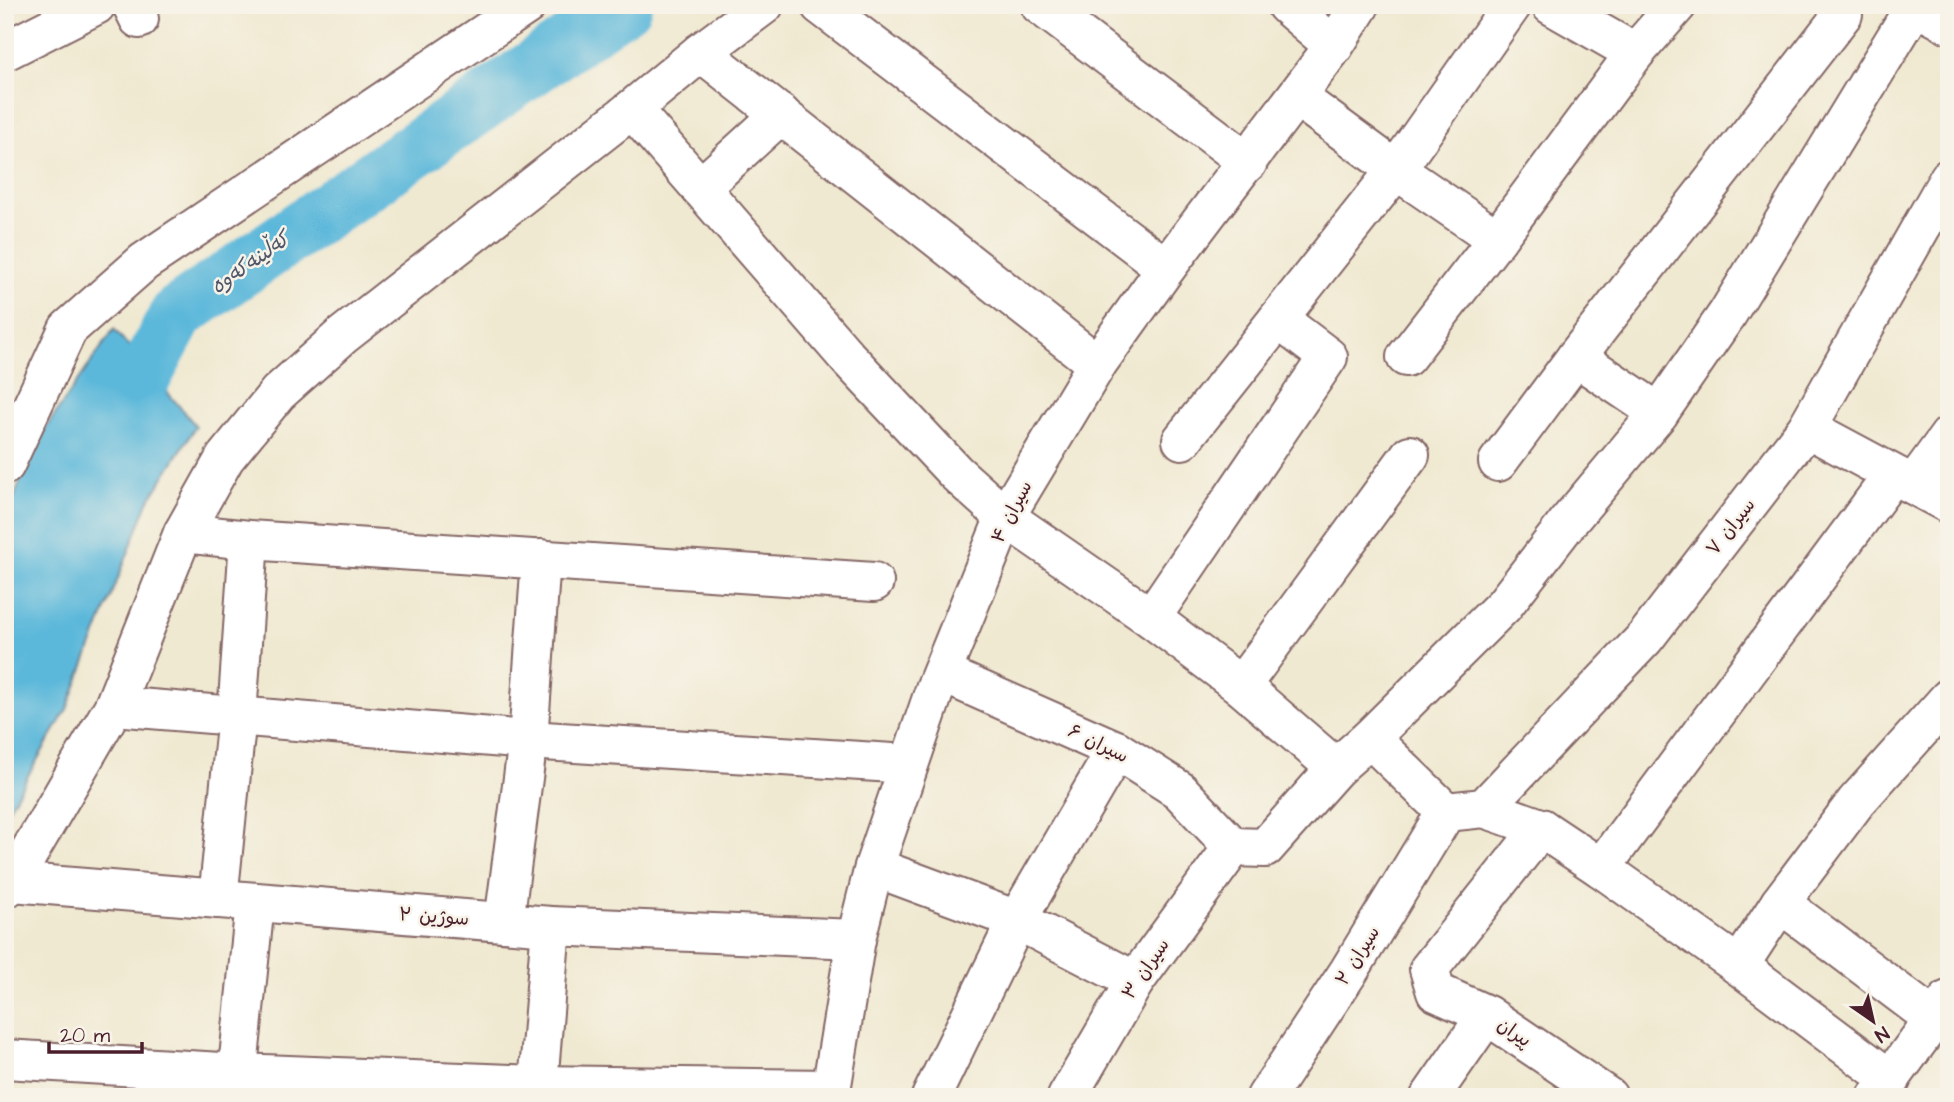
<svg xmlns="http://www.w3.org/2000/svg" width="1954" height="1102" font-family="'Architects Daughter','Playpen Sans Arabic',sans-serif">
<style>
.water{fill:#5cb8da;stroke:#536c82;stroke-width:2}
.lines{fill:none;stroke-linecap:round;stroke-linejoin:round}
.river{stroke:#5cb8da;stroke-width:56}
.minor-casing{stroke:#846665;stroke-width:42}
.major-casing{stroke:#846665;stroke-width:42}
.minor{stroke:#fff;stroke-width:38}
.major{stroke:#fff;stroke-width:38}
.labels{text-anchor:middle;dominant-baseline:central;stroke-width:5;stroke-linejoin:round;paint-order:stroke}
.street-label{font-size:19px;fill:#4a1f2b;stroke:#f7f3e8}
.water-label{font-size:21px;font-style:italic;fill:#505568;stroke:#f7f3e8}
</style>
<rect width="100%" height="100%" fill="#f7f3e8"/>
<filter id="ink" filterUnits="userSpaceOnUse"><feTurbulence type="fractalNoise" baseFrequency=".0143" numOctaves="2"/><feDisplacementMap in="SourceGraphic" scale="14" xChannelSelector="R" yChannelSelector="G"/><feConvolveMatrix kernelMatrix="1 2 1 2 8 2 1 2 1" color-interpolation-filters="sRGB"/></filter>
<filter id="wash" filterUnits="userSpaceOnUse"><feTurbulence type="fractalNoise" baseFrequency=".00686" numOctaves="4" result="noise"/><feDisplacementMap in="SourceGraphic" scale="28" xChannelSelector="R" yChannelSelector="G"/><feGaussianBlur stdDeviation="1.57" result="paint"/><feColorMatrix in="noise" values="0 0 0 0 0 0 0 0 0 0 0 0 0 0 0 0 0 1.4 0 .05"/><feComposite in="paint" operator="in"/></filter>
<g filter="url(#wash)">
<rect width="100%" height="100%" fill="#f0e9d1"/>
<polygon class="water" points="114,329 196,426 148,502 67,709 5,815 5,522 34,445"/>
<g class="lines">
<polyline class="river" points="112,436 178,313 624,5"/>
</g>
</g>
<g filter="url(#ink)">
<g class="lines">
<defs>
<g id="minor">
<polyline points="132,5 139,19"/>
<polyline points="820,5 1166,268"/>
<polyline points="1040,5 1248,162"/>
<polyline points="1286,5 1334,46"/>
<polyline points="1551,5 1635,53"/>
<polyline points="5,51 96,5"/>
<polyline points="701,52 1097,364"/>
<polyline points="1297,97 1396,170 1497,239"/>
<polyline points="632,109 847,357 956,473 1005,517 1151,618 1241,686 1336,768"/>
<polyline points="700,188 781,114"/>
<polyline points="1406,357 1497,239 1635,53 1677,5"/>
<polyline points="1576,357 1659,413"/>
<polyline points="1807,428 1949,504"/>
<polyline points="1182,440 1396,170 1512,5"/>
<polyline points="1498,462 1576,357 1843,14"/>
<polyline points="5,465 68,329 144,262 527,5"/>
<polyline points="1914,484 1949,436"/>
<polyline points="183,533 249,540 874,582"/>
<polyline points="1151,618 1328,357 1278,319"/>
<polyline points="942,673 1116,750 1179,790 1233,847"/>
<polyline points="1241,686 1410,455"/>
<polyline points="114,706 528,740 909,764"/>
<polyline points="1370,738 1446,812"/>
<polyline points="1484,808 1541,828 1601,868 1739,966 1891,1080"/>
<polyline points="1446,812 1484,808 1645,638 1807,428 1949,178"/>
<polyline points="1541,828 1429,969 1436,992 1487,1015 1608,1097"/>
<polyline points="1233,847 1265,848 1336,768 1370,738 1504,605 1568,522 1659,413 1728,313 1915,6 1949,24"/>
<polyline points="874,867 1017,920 1135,981"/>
<polyline points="1601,868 1893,475"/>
<polyline points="12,882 551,926 856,939"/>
<polyline points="218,899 237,716 249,540"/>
<polyline points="1780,903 1934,1019"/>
<polyline points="504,922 528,740 541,559"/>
<polyline points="1739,966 1780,903 1856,802 1949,698"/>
<polyline points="5,1059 238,1073 538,1085 831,1089"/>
<polyline points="538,1085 551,926"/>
<polyline points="235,1097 255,903"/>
<polyline points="830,1097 856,939 874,867 935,689 1005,517 1097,364 1166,268 1334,46 1360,5"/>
<polyline points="931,1097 1017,920 1116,750"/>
<polyline points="1067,1097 1135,981 1233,847"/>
<polyline points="1266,1097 1349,971 1446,812"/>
<polyline points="1430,1097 1487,1015"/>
<polyline points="1877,1097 1948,1000"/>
</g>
<polyline id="major" points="5,889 12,882 114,706 183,533 225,458 278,393 342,336 632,109 701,52 764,5"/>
</defs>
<use href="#minor" class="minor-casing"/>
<use href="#major" class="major-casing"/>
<use href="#minor" class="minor"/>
<use href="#major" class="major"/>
</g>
</g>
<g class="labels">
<g class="street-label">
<text transform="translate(1012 512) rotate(-63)">سیران ۴</text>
<text transform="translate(1731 527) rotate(-52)">سیران ۷</text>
<text transform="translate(1098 744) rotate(26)">سیران ۶</text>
<text transform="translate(434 917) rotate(4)">سوژین ۲</text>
<text transform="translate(1358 956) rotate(-58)">سیران ۲</text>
<text transform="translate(1146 969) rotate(-56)">سیران ۳</text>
<text transform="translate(1514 1033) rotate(34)">پیران</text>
</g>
<g class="water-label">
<text transform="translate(250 263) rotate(-35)">کەڵینەکەوە</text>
</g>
</g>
<rect width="1954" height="1102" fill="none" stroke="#f7f3e8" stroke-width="28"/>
<g transform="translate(1873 1021) rotate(146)" stroke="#f7f3e8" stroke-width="5" paint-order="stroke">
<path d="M0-5L12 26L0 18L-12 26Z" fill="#4a1f2b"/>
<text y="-10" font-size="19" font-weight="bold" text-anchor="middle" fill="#4a1f2b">N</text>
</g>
<path d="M49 1042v10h93v-10" fill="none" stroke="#4a1f2b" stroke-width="3.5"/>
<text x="60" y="1042" font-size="21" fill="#4a1f2b" stroke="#f7f3e8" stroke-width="5" paint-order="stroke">20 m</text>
</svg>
